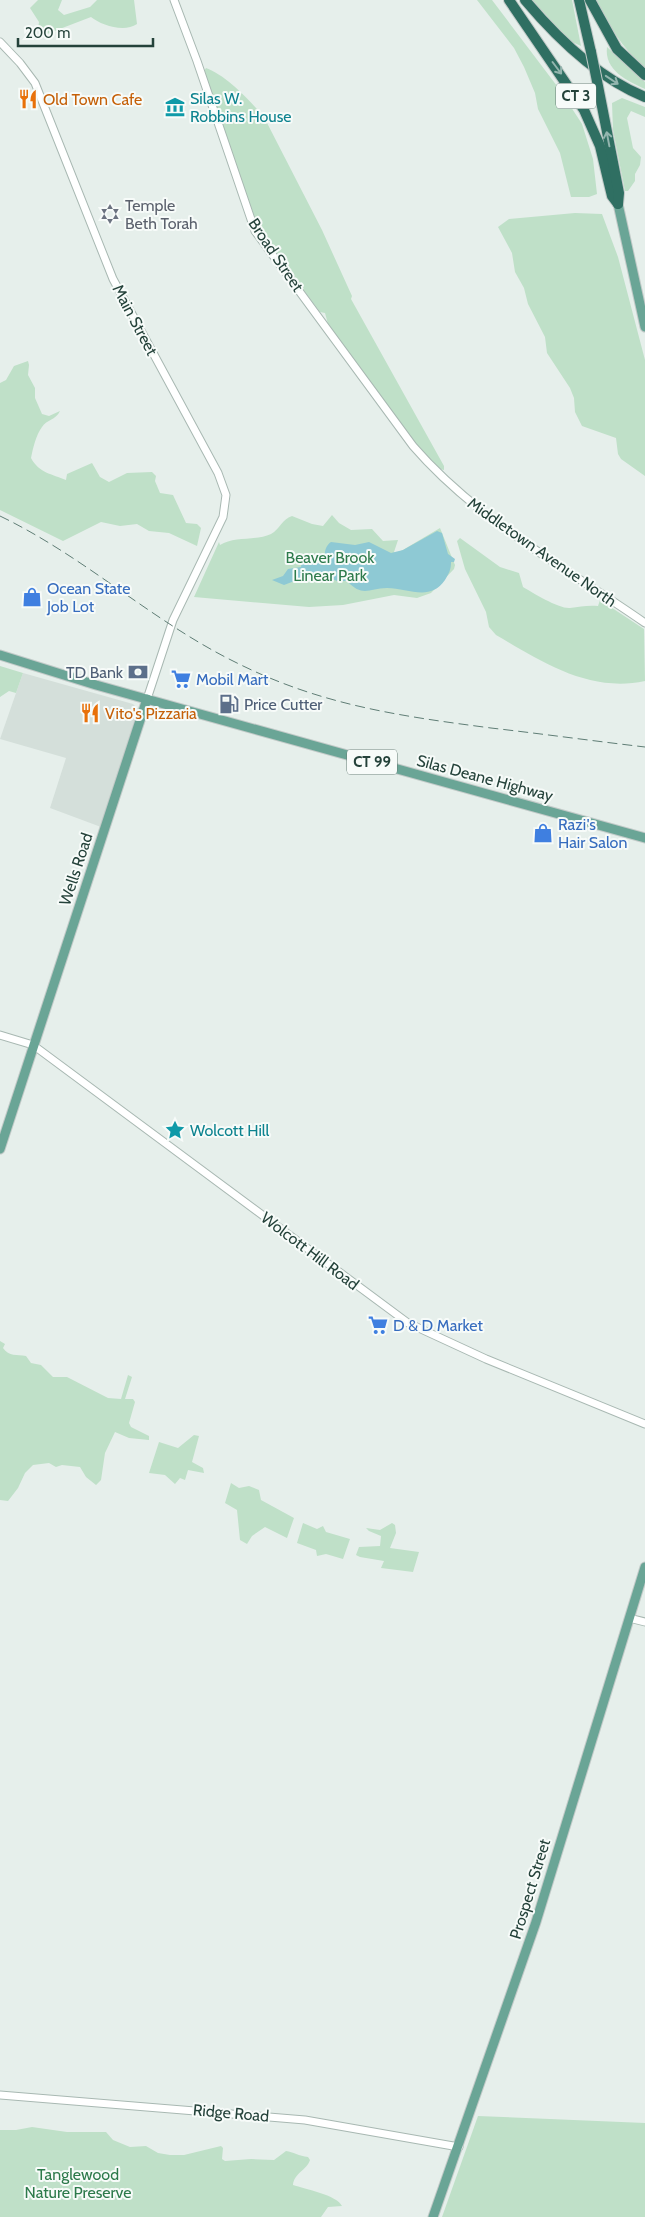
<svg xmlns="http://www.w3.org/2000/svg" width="645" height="2217" font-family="Cabin,sans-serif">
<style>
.built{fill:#d4dfda}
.green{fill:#bfe0c8}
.water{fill:#8ec9d4}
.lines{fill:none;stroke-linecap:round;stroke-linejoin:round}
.minor-casing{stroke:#a8b8b2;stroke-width:9}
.major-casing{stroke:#c2cac8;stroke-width:11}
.highway-casing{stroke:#c2cac8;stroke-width:12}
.minor{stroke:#fff;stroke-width:7}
.major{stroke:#6aa596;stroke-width:9}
.highway{stroke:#2f6f62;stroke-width:10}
.rail{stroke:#5f7d75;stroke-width:1;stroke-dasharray:10 5;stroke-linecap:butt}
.highway-bridge-casing{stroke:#c2cac8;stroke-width:12;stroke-linecap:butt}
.highway-bridge{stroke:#2f6f62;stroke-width:10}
.oneway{stroke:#93b5ae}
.labels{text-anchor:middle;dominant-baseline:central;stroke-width:4;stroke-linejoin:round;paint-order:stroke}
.shield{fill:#f7fbf9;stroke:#637a73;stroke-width:1}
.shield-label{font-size:15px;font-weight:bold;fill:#24423a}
.culture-label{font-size:16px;fill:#0d838f;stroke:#f7fbf9;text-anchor:start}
.food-label{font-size:16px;fill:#c56008;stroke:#f7fbf9;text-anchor:start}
.worship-label{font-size:16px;fill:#5b616d;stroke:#f7fbf9;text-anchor:start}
.street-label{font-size:16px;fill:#24423a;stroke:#f7fbf9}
.park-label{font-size:16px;fill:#2d7a4b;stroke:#f7fbf9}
.shop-label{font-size:16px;fill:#366cbe;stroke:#f7fbf9;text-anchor:start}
.service-label{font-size:16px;fill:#4e5e75;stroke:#f7fbf9;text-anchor:end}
</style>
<rect width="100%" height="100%" fill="#e6efeb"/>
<polygon class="built" points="23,673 133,704 138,709 101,827 50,808 66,758 0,739"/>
<g class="green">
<path d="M 38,0 L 62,0 L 58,10 L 64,15 L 90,7 L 97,0 L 134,0 L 137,24 C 124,33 101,25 91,17 L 44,35 L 38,29 L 39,22 L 30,8 Z"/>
<polygon points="477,0 492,0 560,90 582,124 593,159 597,194 589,197 571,197 560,153 538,109 535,93 524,67 514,48"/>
<polygon points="532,0 572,0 581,46 570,41"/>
<path d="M 596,0 L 645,0 L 645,68 C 622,48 609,26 596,0 Z"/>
<path d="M 607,47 L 645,82 L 645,89 C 627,81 604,70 607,47 Z"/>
<path d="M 206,68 C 226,75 253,103 265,119 L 322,230 L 352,296 L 351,299 L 444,466 L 444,470 C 427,469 344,345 328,324 L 325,313 L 320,312 L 261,233 L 262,229 L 255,223 L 204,71 Z"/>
<polygon points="622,98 645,107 645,117 631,111 627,118 633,148 641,157 640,165 635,174 635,181 628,191 625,191 613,130 612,103"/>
<polygon points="575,213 602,214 618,257 645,360 645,476 621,459 618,454 616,438 582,426 575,412 574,398 570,388 547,353 545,337 528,304 524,288 515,272 512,253 498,227 509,219"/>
<path d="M 28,361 L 29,365 L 28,375 L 35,388 L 35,398 L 42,414 L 49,416 L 60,411 C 56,420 46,420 42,427 C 36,435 33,448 31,458 C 39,473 52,474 66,480 L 67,474 L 92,463 L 100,477 L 109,482 L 127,473 L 152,472 L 156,476 L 155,481 L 160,493 L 173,495 L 186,523 L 197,524 L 201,528 L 197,546 L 169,533 L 149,531 L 137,524 L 120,526 L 101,522 L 63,541 L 0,510 L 0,383 L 6,380 L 14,366 Z"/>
<path d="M 332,515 L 339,523 L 351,530 L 372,529 L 383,541 L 398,540 L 394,552 L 396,554 L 440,528 L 455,565 L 454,569 L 431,593 L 417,598 L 394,595 L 343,605 L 309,607 L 194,597 L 219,542 L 220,545 C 234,536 256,541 271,534 C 280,529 282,519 292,516 L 312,524 L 323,526 Z"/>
<path d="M 460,538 L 500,567 L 519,573 L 523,587 C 533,593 559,609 570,608 C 580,607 587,605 598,606 L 600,600 L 644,629 L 645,681 C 589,693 542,662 496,635 L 489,627 L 486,612 L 465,569 L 457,541 Z"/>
<polygon points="0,666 23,673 16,693 9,691 0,697"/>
<path d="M 0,1341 L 5,1344 L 3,1348 C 9,1357 17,1354 26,1356 L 31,1363 L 41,1365 L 53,1377 L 67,1377 L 108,1398 L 121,1399 L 128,1375 L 132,1377 L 125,1399 L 133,1399 L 135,1402 L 129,1423 L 131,1427 L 149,1436 L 149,1440 L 129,1438 L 115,1432 L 105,1453 L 101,1480 L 96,1485 L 86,1477 L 80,1467 L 62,1465 L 56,1467 L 49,1463 L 33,1465 L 25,1473 L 18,1488 L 8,1501 L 0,1500 Z"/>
<polygon points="194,1435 199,1436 192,1462 203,1468 204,1473 188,1470 185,1480 180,1478 175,1484 165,1475 149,1473 159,1442 178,1448"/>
<polygon points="231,1483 239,1488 249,1486 259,1490 261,1500 294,1518 287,1538 265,1527 252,1536 247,1544 240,1540 237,1510 225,1503"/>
<polygon points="303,1523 317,1529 323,1526 326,1532 350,1539 343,1559 326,1554 317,1556 316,1550 297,1543"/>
<polygon points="392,1523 395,1525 396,1533 390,1548 419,1552 413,1572 381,1568 384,1561 360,1557 356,1555 359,1547 380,1546 381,1536 369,1531 366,1528 380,1530"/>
<polygon points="478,2116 645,2123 645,2217 442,2217"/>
<path d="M 32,2127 L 67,2132 L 106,2132 L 113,2140 L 130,2147 L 146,2146 L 158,2153 L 170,2155 L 184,2155 L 221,2146 L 223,2148 L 222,2159 L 225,2161 L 251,2159 L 274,2160 L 286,2151 C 293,2152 299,2156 308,2157 L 310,2160 C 307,2170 294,2173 293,2185 C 305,2189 337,2195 342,2206 L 328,2207 L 321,2217 L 0,2217 L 0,2130 L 16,2130 Z"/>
</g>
<path class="water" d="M 437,531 L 442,533 L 448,554 L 455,559 L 454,562 L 451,562 C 451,570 449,573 445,580 C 430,602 408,588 387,588 C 369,588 363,598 347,581 L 337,581 L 328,577 L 313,579 L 305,577 L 284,585 L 272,580 L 283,576 L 288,569 L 301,567 L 302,558 L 325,565 L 329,560 L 325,557 C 324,552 326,545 331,542 L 355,545 L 369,542 L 391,553 L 403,550 Z"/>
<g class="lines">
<defs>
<g id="minor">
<path d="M 174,0 L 197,61 L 255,231 L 413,446 C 477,520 566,568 645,623"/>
<polyline points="0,42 20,63 35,83 113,279 218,473 226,495 223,517 173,620 147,699"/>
<polyline points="0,1035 33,1045 408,1323 486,1359 645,1424"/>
<polyline points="629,1618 645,1622"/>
<polyline points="0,2095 305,2120 459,2147"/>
</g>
<g id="major">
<polyline points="618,204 645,327"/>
<polyline points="0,655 96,685 645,838"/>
<polyline points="0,1149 147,699"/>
<polyline points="433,2217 536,1922 645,1567"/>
</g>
<g id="highway">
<polyline points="509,0 584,110 600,146 612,196 618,204"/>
<path d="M 525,0 C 557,38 598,78 645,97"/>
<polyline points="579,0 591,52"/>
<polyline points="590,0 617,49 645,75"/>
<polyline points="598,86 619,193 618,204"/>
</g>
</defs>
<use href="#minor" class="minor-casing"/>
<use href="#major" class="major-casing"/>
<use href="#highway" class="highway-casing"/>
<use href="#minor" class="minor"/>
<use href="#major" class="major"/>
<use href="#highway" class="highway"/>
<path class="rail" d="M 0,516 C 85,557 153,622 237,663 C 321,705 399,716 491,728 C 543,734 594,741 645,747"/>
<defs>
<polyline id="highway-bridge" points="591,52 598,86"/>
</defs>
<use href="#highway-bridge" class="highway-bridge-casing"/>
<use href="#highway-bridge" class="highway-bridge"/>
</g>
<defs><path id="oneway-shaft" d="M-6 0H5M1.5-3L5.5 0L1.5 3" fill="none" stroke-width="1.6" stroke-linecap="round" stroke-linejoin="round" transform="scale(1.25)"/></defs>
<g class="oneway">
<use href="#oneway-shaft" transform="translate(557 68) rotate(53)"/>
<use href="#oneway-shaft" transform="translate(612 80) rotate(34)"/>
<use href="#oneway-shaft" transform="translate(608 139) rotate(-101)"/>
</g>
<defs>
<symbol id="restaurant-bare" viewBox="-9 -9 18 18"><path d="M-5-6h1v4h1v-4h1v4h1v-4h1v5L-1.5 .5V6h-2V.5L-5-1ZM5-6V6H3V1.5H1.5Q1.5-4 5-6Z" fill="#e8710a" stroke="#f7fbf9" stroke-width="2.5" paint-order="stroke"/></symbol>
<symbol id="museum-bare" viewBox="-9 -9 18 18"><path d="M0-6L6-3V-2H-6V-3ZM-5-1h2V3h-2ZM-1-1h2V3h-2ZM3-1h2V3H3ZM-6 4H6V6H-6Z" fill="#0f9aa8" stroke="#f7fbf9" stroke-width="2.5" paint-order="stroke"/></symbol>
<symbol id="synagogue-bare" viewBox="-9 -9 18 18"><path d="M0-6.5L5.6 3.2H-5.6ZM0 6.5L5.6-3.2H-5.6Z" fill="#6b7280" stroke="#f7fbf9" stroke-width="2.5" paint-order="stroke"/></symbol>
<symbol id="shop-bare" viewBox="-9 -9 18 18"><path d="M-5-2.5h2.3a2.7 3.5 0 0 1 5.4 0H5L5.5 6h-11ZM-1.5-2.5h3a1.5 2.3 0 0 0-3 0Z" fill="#3f7fe0" stroke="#f7fbf9" stroke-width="2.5" paint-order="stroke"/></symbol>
<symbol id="bank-bare" viewBox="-9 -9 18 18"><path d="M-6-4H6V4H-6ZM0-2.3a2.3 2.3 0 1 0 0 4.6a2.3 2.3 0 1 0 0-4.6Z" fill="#5c6f8a" stroke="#f7fbf9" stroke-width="2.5" paint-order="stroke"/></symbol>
<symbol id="supermarket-bare" viewBox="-9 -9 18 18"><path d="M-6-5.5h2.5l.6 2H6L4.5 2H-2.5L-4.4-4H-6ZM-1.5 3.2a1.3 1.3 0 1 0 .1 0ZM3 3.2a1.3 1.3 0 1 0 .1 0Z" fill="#3f7fe0" stroke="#f7fbf9" stroke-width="2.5" paint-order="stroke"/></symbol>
<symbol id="fuel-bare" viewBox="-9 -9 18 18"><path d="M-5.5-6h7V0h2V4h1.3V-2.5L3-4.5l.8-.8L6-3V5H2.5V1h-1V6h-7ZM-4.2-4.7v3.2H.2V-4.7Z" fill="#5c6f8a" stroke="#f7fbf9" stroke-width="2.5" paint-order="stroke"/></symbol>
<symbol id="sight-bare" viewBox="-9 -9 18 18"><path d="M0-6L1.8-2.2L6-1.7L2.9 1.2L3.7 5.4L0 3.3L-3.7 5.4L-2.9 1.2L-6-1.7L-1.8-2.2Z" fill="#0f9aa8" stroke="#f7fbf9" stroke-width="2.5" paint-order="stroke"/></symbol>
</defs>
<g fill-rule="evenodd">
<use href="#restaurant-bare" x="14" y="85" width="28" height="28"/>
<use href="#museum-bare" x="161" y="93" width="28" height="28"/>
<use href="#synagogue-bare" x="96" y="200" width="28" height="28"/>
<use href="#shop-bare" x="18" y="583" width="28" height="28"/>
<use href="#bank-bare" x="124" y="658" width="28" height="28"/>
<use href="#supermarket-bare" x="167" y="665" width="28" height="28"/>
<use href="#fuel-bare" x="215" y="690" width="28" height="28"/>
<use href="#restaurant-bare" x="76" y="699" width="28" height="28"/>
<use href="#shop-bare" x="529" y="819" width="28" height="28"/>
<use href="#sight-bare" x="161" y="1116" width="28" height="28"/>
<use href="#supermarket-bare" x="364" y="1311" width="28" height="28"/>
</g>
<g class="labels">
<g class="shield">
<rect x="556" y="83.5" width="40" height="25" rx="4"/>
<rect x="347" y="749.5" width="50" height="25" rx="4"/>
</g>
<g class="shield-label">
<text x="576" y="96">CT 3</text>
<text x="372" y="762">CT 99</text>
</g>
<g class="culture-label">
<text x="190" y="98">Silas W.<tspan x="190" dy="18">Robbins House</tspan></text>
<text x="190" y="1130">Wolcott Hill</text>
</g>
<g class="food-label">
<text x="43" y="99">Old Town Cafe</text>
<text x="105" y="713">Vito's Pizzaria</text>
</g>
<g class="worship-label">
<text x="125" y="205">Temple<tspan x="125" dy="18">Beth Torah</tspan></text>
</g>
<g class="street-label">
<text transform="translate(276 255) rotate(56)">Broad Street</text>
<text transform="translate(135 320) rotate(62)">Main Street</text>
<text transform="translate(542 552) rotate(35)">Middletown Avenue North</text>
<text transform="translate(485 778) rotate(15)">Silas Deane Highway</text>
<text transform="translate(76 869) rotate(-72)">Wells Road</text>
<text transform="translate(310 1251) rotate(37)">Wolcott Hill Road</text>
<text transform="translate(530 1889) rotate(-73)">Prospect Street</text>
<text transform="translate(231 2113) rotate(5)">Ridge Road</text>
</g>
<g class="park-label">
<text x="330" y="557">Beaver Brook<tspan x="330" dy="18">Linear Park</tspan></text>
<text x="78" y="2174">Tanglewood<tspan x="78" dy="18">Nature Preserve</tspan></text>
</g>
<g class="shop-label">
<text x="47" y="588">Ocean State<tspan x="47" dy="18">Job Lot</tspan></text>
<text x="196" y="679">Mobil Mart</text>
<text x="558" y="824">Razi's<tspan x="558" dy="18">Hair Salon</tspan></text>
<text x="393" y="1325">D &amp; D Market</text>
</g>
<g class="service-label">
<text x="123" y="672">TD Bank</text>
<text x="244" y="704" text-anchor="start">Price Cutter</text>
</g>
</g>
<path d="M18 38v8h135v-8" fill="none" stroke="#24423a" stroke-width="2.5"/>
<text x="25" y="38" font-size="15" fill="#24423a" stroke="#f7fbf9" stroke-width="4" paint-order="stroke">200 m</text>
</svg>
